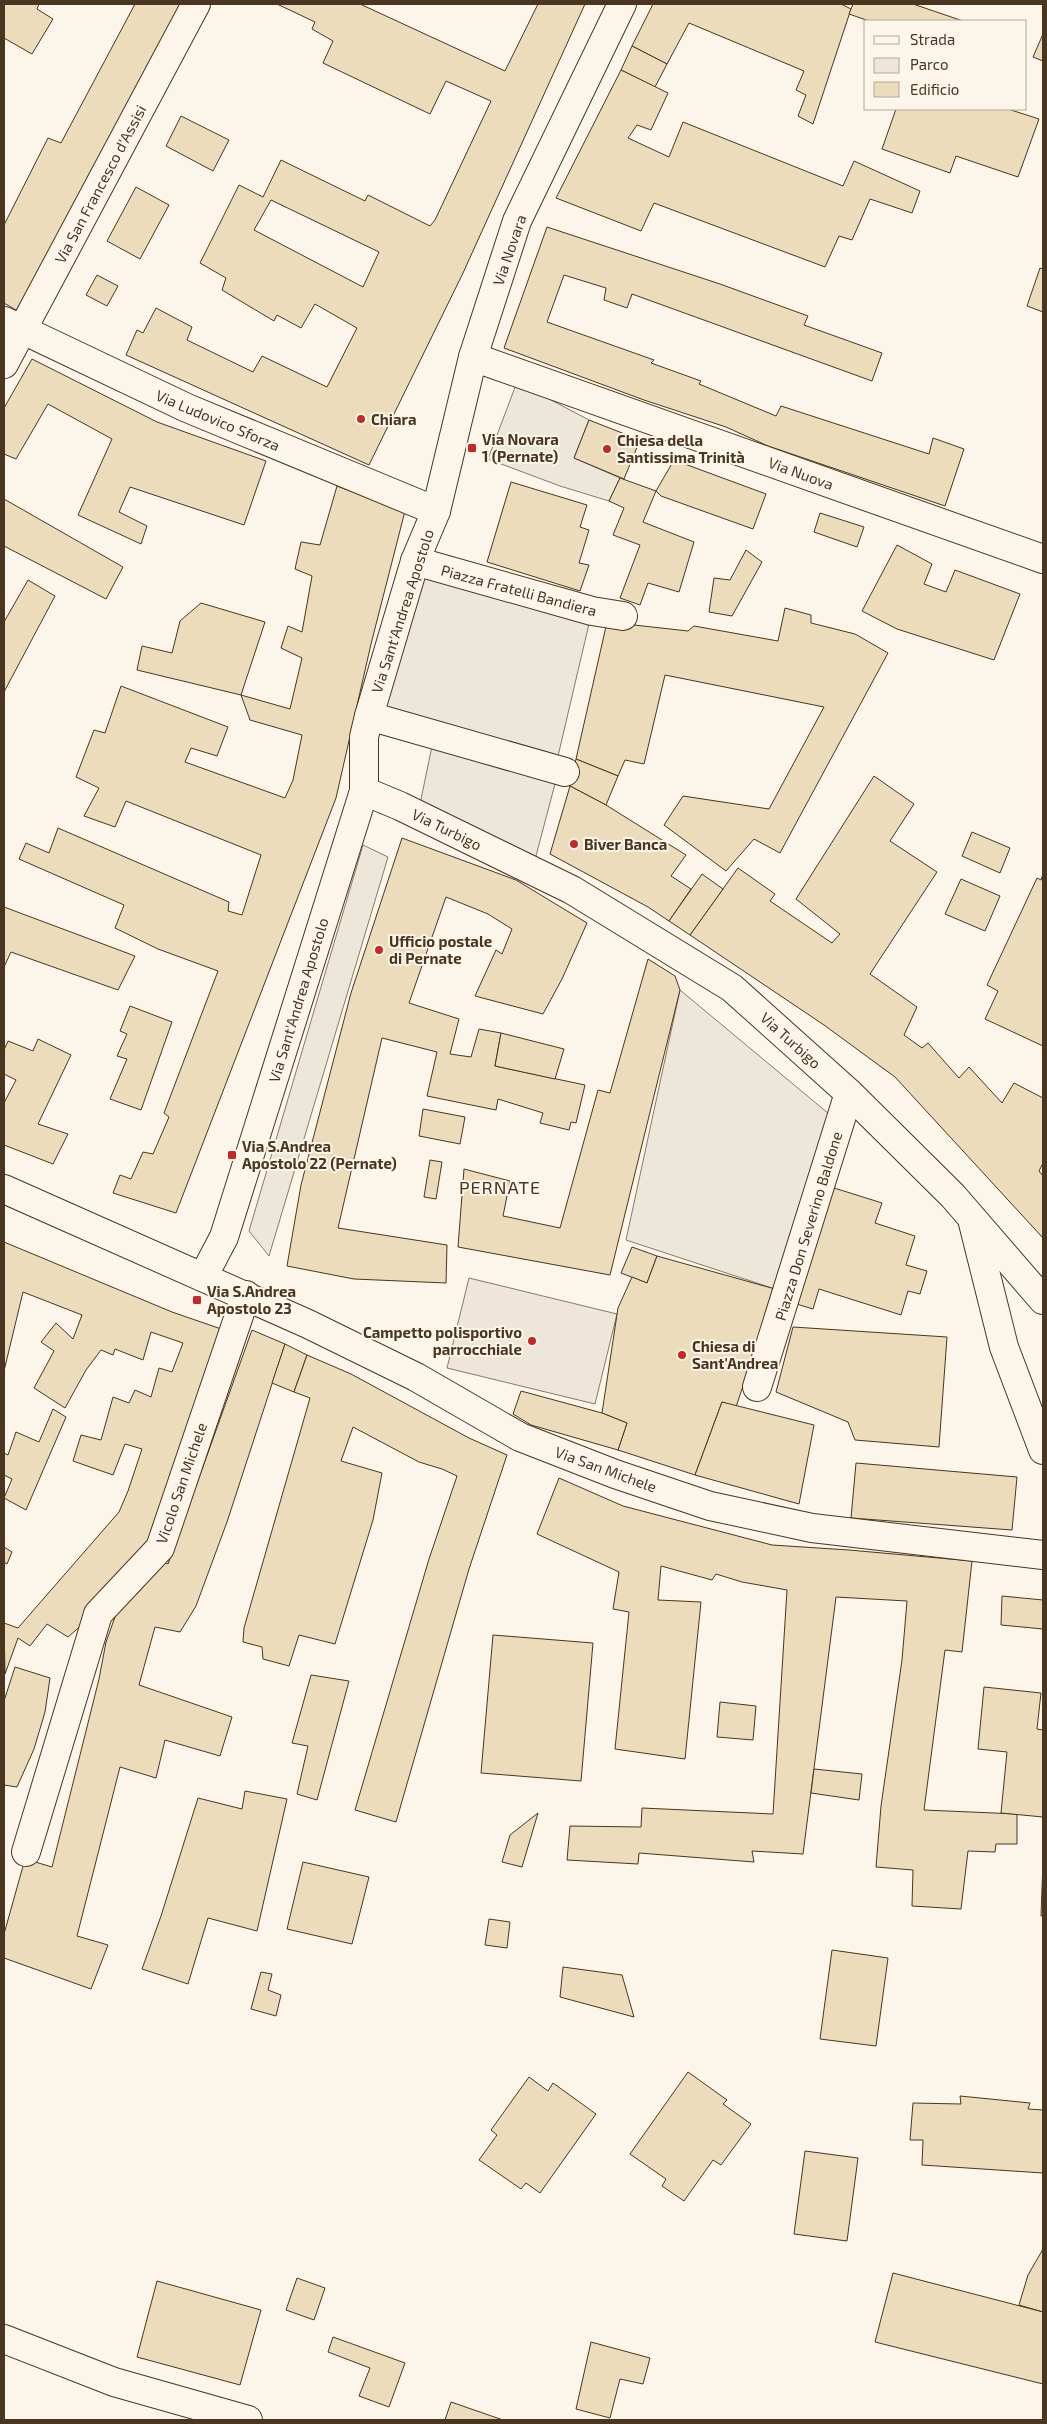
<svg xmlns="http://www.w3.org/2000/svg" width="1047" height="2424" font-family="'Exo 2',sans-serif">
<style>
.green{fill:#ede6d9;stroke:#887966}
.parking{fill:#ede7d9;stroke:#887966}
.building{fill:#ecdcbc;stroke:#4a3520;fill-rule:evenodd}
.lines{fill:none;stroke-linecap:round;stroke-linejoin:round}
.minor-casing{stroke:#4a3520;stroke-width:30}
.tertiary-casing{stroke:#4a3520;stroke-width:30}
.minor{stroke:#fbf6e9;stroke-width:28}
.tertiary{stroke:#fbf6e9;stroke-width:28}
.poi-dot{fill:#c62828;stroke:#fbf6e9;stroke-width:2}
.labels{text-anchor:middle;dominant-baseline:central;stroke-width:4;stroke-linejoin:round;paint-order:stroke}
.street-label{font-size:15px;fill:#4a3520;stroke:#fbf6e9}
.poi-label{font-size:15px;font-weight:bold;fill:#4a3520;stroke:#fbf6e9;text-anchor:start}
.quarter-label{font-size:18px;letter-spacing:1px;fill:#4a3520;stroke:#fbf6e9}
</style>
<rect width="100%" height="100%" fill="#fbf6e9"/>
<polygon class="green" points="469,1278 617,1314 595,1404 447,1368"/>
<g class="parking">
<polygon points="517,382 589,420 574,458 620,478 609,501 560,486 488,459"/>
<polygon points="415,561 592,611 555,769 369,716"/>
<polygon points="433,741 556,780 532,871 418,814"/>
<polygon points="363,845 388,857 269,1256 249,1231"/>
<polygon points="680,990 829,1114 775,1289 626,1240"/>
</g>
<g class="building">
<polygon points="4,4 39,4 37,9 53,19 32,54 4,38"/>
<polygon points="135,4 186,4 21,313 4,303 4,225 48,138 61,143"/>
<path d="M 277,4 L 360,4 L 505,71 L 538,4 L 585,4 L 463,273 L 369,465 L 126,355 L 137,330 L 143,333 L 156,308 L 192,327 L 187,340 L 253,372 L 262,356 L 327,387 L 357,328 L 315,304 L 301,328 L 277,315 L 274,321 L 222,290 L 226,278 L 200,263 L 239,185 L 263,197 L 281,160 L 365,201 L 368,195 L 430,226 L 435,220 L 491,101 L 446,81 L 430,114 L 323,63 L 333,41 L 312,29 L 315,22 ZM 271,200 L 379,252 L 363,287 L 254,230 Z"/>
<polygon points="653,4 841,4 851,9 813,124 798,116 806,95 796,90 804,71 689,23 667,64 632,46"/>
<polygon points="853,4 913,4 963,21 869,21 849,14"/>
<polygon points="1043,34 1043,61 1033,57"/>
<polygon points="632,46 667,64 655,87 621,70"/>
<polygon points="621,70 668,93 651,130 637,125 628,138 669,157 683,122 843,186 854,161 920,191 912,213 870,199 852,240 839,236 825,267 654,203 641,231 556,198"/>
<polygon points="896,109 1008,109 1039,119 1018,177 956,156 950,173 882,149"/>
<polygon points="181,116 229,140 213,171 166,146"/>
<polygon points="136,187 169,205 140,259 107,241"/>
<polygon points="547,227 720,284 808,316 804,325 882,353 872,381 632,294 627,308 604,300 606,288 564,275 547,322 654,360 651,363 701,381 699,384 776,416 781,406 929,454 933,438 964,449 945,506 768,446 726,427 644,400 504,348"/>
<polygon points="1040,268 1043,269 1043,312 1027,306"/>
<polygon points="97,275 118,286 107,306 86,295"/>
<polygon points="32,359 157,422 266,461 244,525 130,487 119,512 147,526 141,544 78,515 112,439 48,404 16,459 4,454 4,408"/>
<polygon points="589,420 640,440 624,479 574,458"/>
<polygon points="674,460 766,494 753,529 661,496 656,491"/>
<polygon points="620,478 656,491 643,522 694,542 679,592 648,583 640,605 620,598 640,545 613,535 624,508 609,501"/>
<polygon points="511,482 587,505 580,527 589,530 579,563 589,565 580,591 487,562"/>
<polygon points="337,486 405,511 371,644 336,798 176,1213 113,1193 120,1175 131,1179 143,1152 153,1154 169,1117 164,1113 218,971 158,949 115,928 124,905 19,859 26,843 49,853 58,828 229,902 228,911 242,915 261,855 126,801 115,827 84,816 99,788 76,777 94,730 105,733 121,686 228,727 217,756 191,748 185,762 285,798 293,780 302,735 250,720 241,695 290,709 302,658 281,648 288,626 302,632 312,576 295,569 301,542 320,545"/>
<polygon points="4,499 123,567 106,599 4,546"/>
<polygon points="820,513 864,527 857,547 814,532"/>
<polygon points="897,545 932,564 924,584 946,592 955,570 1020,594 994,660 897,629 862,611"/>
<polygon points="746,550 762,562 732,616 709,612 714,578 730,580"/>
<polygon points="28,580 55,596 4,692 4,622"/>
<polygon points="201,603 265,622 241,695 137,670 142,646 172,653 180,621"/>
<polygon points="785,608 811,615 811,623 855,634 888,653 780,853 754,839 726,871 664,825 683,796 769,809 824,707 665,675 644,764 625,760 618,776 576,759 607,622 688,631 694,626 778,641"/>
<polygon points="576,759 618,776 606,805 570,786"/>
<polygon points="874,776 914,804 890,841 937,872 870,974 917,1007 904,1035 922,1048 928,1043 959,1078 969,1067 1002,1103 1014,1083 1043,1098 1043,1163 1039,1171 1043,1176 1043,1238 895,1077 824,1025 690,935 738,868 775,894 770,901 832,943 840,934 796,899"/>
<polygon points="570,786 606,805 686,855 671,876 691,889 669,921 648,907 550,854"/>
<polygon points="972,832 1010,848 1000,873 962,856"/>
<polygon points="402,838 516,880 587,923 562,979 543,1014 475,996 496,950 502,954 512,929 488,914 446,897 409,1003 459,1019 450,1054 471,1057 479,1029 501,1033 495,1066 585,1085 576,1123 571,1122 569,1130 540,1123 543,1113 498,1099 496,1110 427,1096 437,1052 382,1038 338,1228 447,1245 446,1283 354,1279 287,1266 301,1185 351,993"/>
<polygon points="702,874 723,889 690,935 669,921"/>
<polygon points="1043,874 1043,1046 985,1019 998,991 987,985 1037,878 1041,880"/>
<polygon points="961,879 1000,896 985,931 945,914"/>
<polygon points="4,907 135,956 118,990 11,952 4,967"/>
<polygon points="648,959 675,976 680,990 610,1275 458,1247 464,1169 510,1181 503,1216 560,1228 598,1090 610,1093"/>
<polygon points="130,1006 172,1022 141,1110 110,1099 127,1059 117,1056 127,1034 120,1031"/>
<polygon points="501,1033 564,1049 555,1079 495,1066"/>
<polygon points="38,1039 71,1055 38,1124 68,1134 53,1164 4,1145 4,1103 16,1080 4,1074 4,1050 8,1041 33,1051"/>
<polygon points="423,1109 465,1117 460,1144 419,1136"/>
<polygon points="430,1160 442,1162 436,1199 424,1197"/>
<polygon points="831,1187 882,1203 875,1223 915,1236 906,1265 927,1271 920,1294 908,1291 901,1315 819,1289 813,1309 793,1303"/>
<polygon points="4,1242 172,1312 227,1331 160,1533 91,1617 68,1637 47,1624 30,1646 18,1638 5,1674 4,1623 18,1628 119,1512 128,1491 142,1449 125,1444 113,1475 73,1461 81,1435 101,1440 113,1397 129,1403 135,1390 151,1397 159,1368 172,1372 183,1343 151,1332 143,1360 115,1349 113,1355 101,1350 86,1370 65,1408 34,1388 54,1351 41,1342 56,1323 73,1339 82,1315 23,1292 4,1371"/>
<polygon points="632,1247 657,1256 647,1283 621,1273"/>
<polygon points="657,1256 775,1289 736,1407 722,1402 695,1475 618,1450 627,1423 602,1413 618,1308 632,1277 647,1283"/>
<polygon points="793,1327 947,1337 939,1447 855,1440 848,1422 776,1392"/>
<polygon points="252,1330 285,1344 227,1522 196,1606 180,1632 155,1627 139,1685 232,1717 220,1756 165,1740 156,1778 120,1767 77,1936 108,1945 91,1989 4,1958 4,1934 25,1859 52,1867 99,1679 106,1642 120,1603 161,1560 168,1564"/>
<polygon points="285,1344 307,1355 294,1392 272,1383"/>
<polygon points="307,1355 351,1374 469,1438 507,1455 469,1569 396,1822 355,1810 429,1559 457,1476 442,1469 419,1462 353,1427 341,1461 382,1473 373,1520 335,1644 299,1635 289,1666 263,1659 262,1647 243,1642 244,1628 310,1398 294,1392"/>
<polygon points="521,1391 602,1413 627,1423 618,1450 531,1425 513,1414"/>
<polygon points="722,1402 814,1425 799,1504 695,1475"/>
<polygon points="53,1409 66,1417 26,1510 4,1498 12,1479 4,1475 4,1453 8,1455 16,1432 39,1442"/>
<polygon points="856,1463 1017,1477 1012,1530 851,1518"/>
<polygon points="559,1478 623,1506 772,1545 849,1550 972,1561 962,1652 945,1650 924,1810 1017,1814 1017,1844 996,1844 995,1852 968,1851 961,1909 912,1906 913,1870 876,1867 881,1806 902,1660 907,1601 836,1597 803,1854 752,1851 754,1862 639,1853 638,1864 567,1860 570,1826 641,1827 642,1808 773,1814 787,1590 742,1582 716,1574 712,1580 661,1566 658,1600 701,1602 685,1759 615,1749 629,1612 613,1609 619,1572 537,1534"/>
<polygon points="4,1547 12,1552 7,1564 4,1562"/>
<polygon points="1002,1596 1043,1600 1043,1629 1001,1625"/>
<polygon points="493,1635 593,1643 581,1781 481,1773"/>
<polygon points="15,1667 50,1678 45,1712 34,1749 17,1787 4,1785 4,1701"/>
<polygon points="311,1675 349,1681 317,1800 297,1794 308,1746 292,1743"/>
<polygon points="984,1687 1041,1693 1037,1729 1043,1730 1043,1817 1001,1813 1007,1752 978,1749"/>
<polygon points="720,1702 756,1706 753,1740 717,1737"/>
<polygon points="814,1769 862,1774 859,1800 811,1793"/>
<polygon points="245,1791 287,1799 257,1931 208,1918 188,1984 142,1969 161,1916 198,1798 242,1809"/>
<polygon points="538,1813 522,1867 502,1862 510,1835"/>
<polygon points="1043,1861 1043,1916 1041,1916"/>
<polygon points="303,1862 369,1877 352,1944 287,1929"/>
<polygon points="489,1919 510,1922 507,1948 485,1945"/>
<polygon points="832,1950 888,1958 876,2046 820,2039"/>
<polygon points="563,1967 622,1975 634,2017 560,1997"/>
<polygon points="261,1972 272,1974 268,1990 281,1995 276,2016 251,2009"/>
<polygon points="688,2072 727,2100 723,2104 751,2124 721,2165 713,2160 684,2201 662,2186 666,2179 630,2154"/>
<polygon points="529,2077 548,2091 553,2083 596,2114 540,2193 526,2183 521,2189 479,2160 497,2135 491,2130"/>
<polygon points="960,2096 1030,2103 1028,2109 1043,2110 1043,2173 922,2165 923,2140 910,2140 913,2103 961,2104"/>
<polygon points="805,2151 858,2158 847,2241 794,2234"/>
<polygon points="1043,2249 1043,2312 1019,2305 1028,2275"/>
<polygon points="893,2273 1043,2312 1043,2384 875,2342"/>
<polygon points="297,2278 325,2288 314,2320 286,2310"/>
<polygon points="157,2281 261,2310 240,2385 137,2357"/>
<polygon points="333,2337 405,2363 389,2407 359,2396 370,2368 328,2352"/>
<polygon points="591,2342 650,2358 643,2384 620,2379 610,2418 576,2409"/>
<polygon points="451,2402 503,2420 445,2420"/>
</g>
<g class="lines">
<defs>
<g id="minor">
<polyline points="4,321 187,408 436,511"/>
<polyline points="473,357 1043,559"/>
<polyline points="4,364 196,4"/>
<polyline points="415,561 592,611 623,616"/>
<polyline points="369,716 565,772"/>
<polyline points="364,791 400,806 572,890 732,988 849,1093 953,1196 1043,1300"/>
<polyline points="973,1223 1004,1347 1043,1450"/>
<polyline points="203,1277 224,1237 364,791 364,737 369,716 415,561 436,511 473,357 517,221 622,4"/>
<polyline points="757,1387 849,1093"/>
<polyline points="26,1852 98,1614 160,1548 246,1295"/>
<polyline points="4,2339 114,2382 248,2420"/>
</g>
<polyline id="tertiary" points="4,1189 308,1324 416,1377 520,1437 615,1474 710,1506 812,1528 1043,1555"/>
</defs>
<use href="#minor" class="minor-casing"/>
<use href="#tertiary" class="tertiary-casing"/>
<use href="#minor" class="minor"/>
<use href="#tertiary" class="tertiary"/>
</g>
<g class="poi-dot">
<circle cx="361" cy="419" r="5"/>
<rect x="467" y="443" width="10" height="10" rx="2.5"/>
<circle cx="607" cy="449" r="5"/>
<circle cx="574" cy="844" r="5"/>
<circle cx="379" cy="950" r="5"/>
<rect x="227" y="1150" width="10" height="10" rx="2.5"/>
<rect x="192" y="1295" width="10" height="10" rx="2.5"/>
<circle cx="532" cy="1341" r="5"/>
<circle cx="682" cy="1355" r="5"/>
</g>
<g class="labels">
<g class="street-label">
<text transform="translate(100 184) rotate(-62)">Via San Francesco d'Assisi</text>
<text transform="translate(509 250) rotate(-71)">Via Novara</text>
<text transform="translate(218 420) rotate(23)">Via Ludovico Sforza</text>
<text transform="translate(801 473) rotate(20)">Via Nuova</text>
<text transform="translate(519 590) rotate(15)">Piazza Fratelli Bandiera</text>
<text transform="translate(402 611) rotate(-72)">Via Sant'Andrea Apostolo</text>
<text transform="translate(447 829) rotate(26)">Via Turbigo</text>
<text transform="translate(298 1000) rotate(-73)">Via Sant'Andrea Apostolo</text>
<text transform="translate(791 1040) rotate(42)">Via Turbigo</text>
<text transform="translate(808 1226) rotate(-73)">Piazza Don Severino Baldone</text>
<text transform="translate(606 1469) rotate(20)">Via San Michele</text>
<text transform="translate(181 1483) rotate(-71)">Vicolo San Michele</text>
</g>
<g class="poi-label">
<text x="371" y="419">Chiara</text>
<text x="482" y="439">Via Novara<tspan x="482" dy="17">1 (Pernate)</tspan></text>
<text x="617" y="440">Chiesa della<tspan x="617" dy="17">Santissima Trinità</tspan></text>
<text x="584" y="844">Biver Banca</text>
<text x="389" y="941">Ufficio postale<tspan x="389" dy="17">di Pernate</tspan></text>
<text x="242" y="1146">Via S.Andrea<tspan x="242" dy="17">Apostolo 22 (Pernate)</tspan></text>
<text x="207" y="1291">Via S.Andrea<tspan x="207" dy="17">Apostolo 23</tspan></text>
<text x="522" y="1332" text-anchor="end">Campetto polisportivo<tspan x="522" dy="17">parrocchiale</tspan></text>
<text x="692" y="1346">Chiesa di<tspan x="692" dy="17">Sant'Andrea</tspan></text>
</g>
<g class="quarter-label">
<text x="500" y="1187">PERNATE</text>
</g>
</g>
<rect width="1047" height="2424" fill="none" stroke="#4a3520" stroke-width="10"/>
<rect x="864" y="20" width="162" height="90" fill="#fbf6e9" stroke="#b4a999"/>
<rect x="874" y="36" width="25" height="8" fill="#fbf6e9" stroke="#b4a999"/>
<text x="910" y="45" font-size="15" fill="#4a3520">Strada</text>
<rect x="874" y="58" width="25" height="15" fill="#ede6d9" stroke="#b4a999"/>
<text x="910" y="70" font-size="15" fill="#4a3520">Parco</text>
<rect x="874" y="82" width="25" height="15" fill="#ecdcbc" stroke="#b4a999"/>
<text x="910" y="95" font-size="15" fill="#4a3520">Edificio</text>
</svg>
